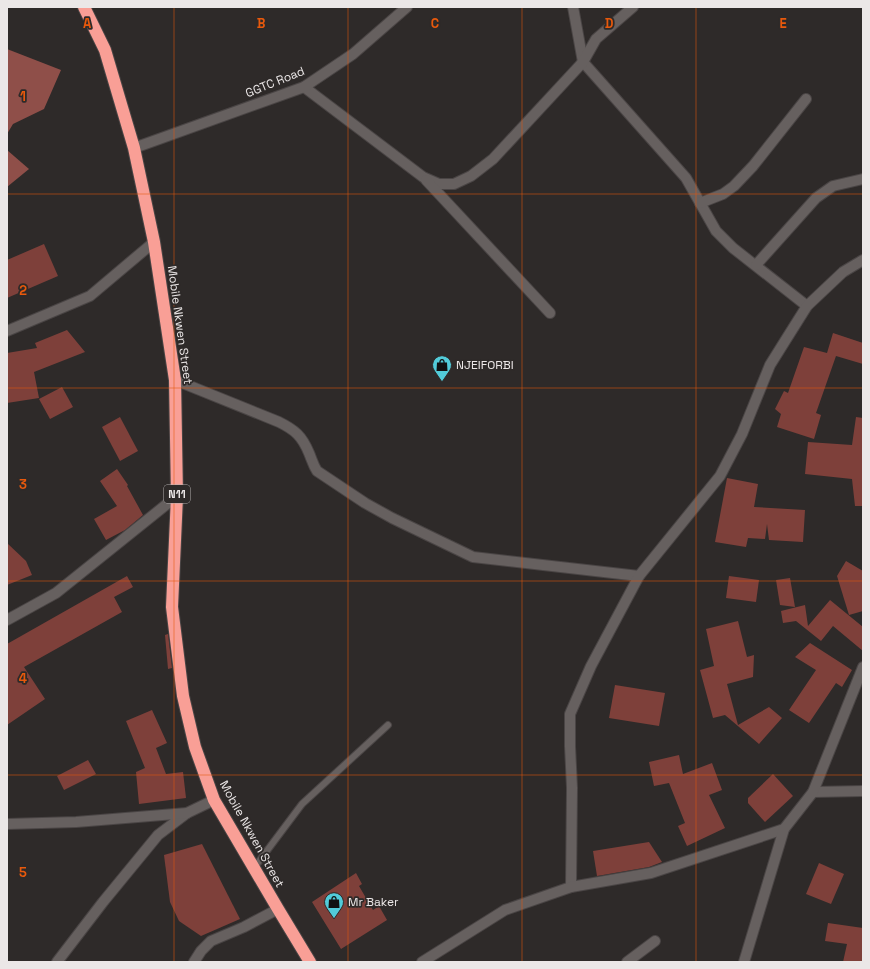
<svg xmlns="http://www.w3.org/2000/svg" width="870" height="969" font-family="'Space Grotesk',sans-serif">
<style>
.forest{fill:#8f4f49}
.building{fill:#7e403a}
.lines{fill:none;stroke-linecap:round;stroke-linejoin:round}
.lane-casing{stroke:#4a4545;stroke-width:8}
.street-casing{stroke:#4a4545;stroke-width:12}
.secondary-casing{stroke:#4a4545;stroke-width:12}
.highway-casing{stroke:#4a4545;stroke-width:14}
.lane{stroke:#66605f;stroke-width:6}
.street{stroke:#66605f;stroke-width:10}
.secondary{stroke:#66605f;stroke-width:10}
.highway{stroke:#f99f96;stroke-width:12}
.grid{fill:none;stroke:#e8590c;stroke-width:1;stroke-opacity:0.55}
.labels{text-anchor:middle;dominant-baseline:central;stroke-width:3.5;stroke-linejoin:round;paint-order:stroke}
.shield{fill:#2e2a29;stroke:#b2aeae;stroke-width:1}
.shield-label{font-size:11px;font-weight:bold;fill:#ebe7e7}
.street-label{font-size:12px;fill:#ebe7e7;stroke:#2e2a29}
.poi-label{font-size:12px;fill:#ebe7e7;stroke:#2e2a29;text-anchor:start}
.grid-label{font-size:13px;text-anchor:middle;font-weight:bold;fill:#e8590c;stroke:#2e2a29;stroke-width:3.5;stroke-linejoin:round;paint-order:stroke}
</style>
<rect width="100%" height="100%" fill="#2e2a29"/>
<g class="forest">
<polygon points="7,49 61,70 44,109 13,124 7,134"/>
<polygon points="7,150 29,169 7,187"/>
</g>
<g class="building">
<polygon points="44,244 58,276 7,298 7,260"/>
<polygon points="67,330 85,352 34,372 39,398 7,403 7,353 37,348 35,343"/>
<polygon points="833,333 863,343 863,364 836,356 816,413 821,415 814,439 777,427 781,414 775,409 784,391 788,393 804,347 827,353"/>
<polygon points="62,387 73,407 50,419 39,399"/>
<polygon points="120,417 138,451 120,461 102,427"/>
<polygon points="856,417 863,418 863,506 855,506 852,479 805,474 808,442 852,445"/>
<polygon points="117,469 128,485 127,486 143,515 125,530 106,540 94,519 117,506 100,481"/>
<polygon points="727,478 758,484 754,507 805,510 803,542 769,540 767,524 765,539 748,538 746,547 715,542"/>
<polygon points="7,543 26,561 32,575 7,585"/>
<polygon points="846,561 863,571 863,611 849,615 837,576"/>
<polygon points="127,576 133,587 114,597 122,612 24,667 45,699 7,725 7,644"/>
<polygon points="729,576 759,580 756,602 726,598"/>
<polygon points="790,578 795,607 780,605 776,580"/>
<polygon points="830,600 863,627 863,651 833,626 821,641 796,621 783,623 781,611 805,605 808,626"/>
<polygon points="738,621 747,657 754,655 753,677 727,684 738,725 769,707 782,718 759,744 725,715 713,718 700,670 714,666 706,629"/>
<polygon points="168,634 172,668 168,669 165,635"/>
<polygon points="810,643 852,670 842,687 836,683 809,723 789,710 816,670 795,657"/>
<polygon points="615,685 665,693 659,726 609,718"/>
<polygon points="152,710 167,743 156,748 166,774 183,772 186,798 139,804 136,772 145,768 126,721"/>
<polygon points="679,755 683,774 712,763 722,790 709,795 725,828 687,846 678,826 685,823 669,783 654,786 649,762"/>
<polygon points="88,760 96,774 64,790 57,776"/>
<polygon points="773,774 793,796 765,822 748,803 748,798"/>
<polygon points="649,842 662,862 649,867 597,876 593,851"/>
<polygon points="202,844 240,919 201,936 179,921 170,902 164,855"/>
<polygon points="819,863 844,874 831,904 806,894"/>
<polygon points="356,873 362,884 359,886 373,910 379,906 387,920 341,949 312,902"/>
<polygon points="828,923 863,928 863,962 843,962 847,944 825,941"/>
</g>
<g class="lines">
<defs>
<polyline id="lane" points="254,868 302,804 388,725"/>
<g id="street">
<polyline points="573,7 583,62 686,178 716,231 733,248 807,306"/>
<polyline points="304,87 423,177 439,184 454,184 471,176 493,159 583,62 596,39 633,7"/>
<polyline points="426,180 550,313"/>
<polyline points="700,203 723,194 734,186 753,166 806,99"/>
<polyline points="756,265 816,198 833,186 863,179"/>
<path d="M 175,380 L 279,422 C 295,430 302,436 309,453 C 312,460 313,465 317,471 L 365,503 L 392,518 L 473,557 L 639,576"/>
<polyline points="7,620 56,593 177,496"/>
<polyline points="813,792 863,791"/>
<polyline points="571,887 572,788 570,746 570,714 591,666 639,576 720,476 742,434 770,365 785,341 807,306 843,272 863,260"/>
<polyline points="57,962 103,902 158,835 187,813"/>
<polyline points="194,962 201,951 211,941 244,927 278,909"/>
<polyline points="422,962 505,910 571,887 651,873 784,829"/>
<polyline points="627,962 655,941"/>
<polyline points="744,962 784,829 813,792 863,667"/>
</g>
<g id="secondary">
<polyline points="134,148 304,87 353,54 407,7"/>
<polyline points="7,331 90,296 154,242"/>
<polyline points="7,824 76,822 187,813 214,800"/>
</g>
<polyline id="highway" points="84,7 105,50 134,148 154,242 175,380 177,496 172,607 183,696 195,747 214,800 278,909 310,962"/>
</defs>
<use href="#lane" class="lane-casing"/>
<use href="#street" class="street-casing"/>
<use href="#secondary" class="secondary-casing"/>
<use href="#highway" class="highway-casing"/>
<use href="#lane" class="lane"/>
<use href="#street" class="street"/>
<use href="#secondary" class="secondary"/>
<use href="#highway" class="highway"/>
</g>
<path class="grid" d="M 174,7 L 174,962M 348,7 L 348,962M 522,7 L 522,962M 696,7 L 696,962M 7,194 L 863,194M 7,388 L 863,388M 7,581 L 863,581M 7,775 L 863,775"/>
<defs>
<symbol id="shop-pin" viewBox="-11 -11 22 30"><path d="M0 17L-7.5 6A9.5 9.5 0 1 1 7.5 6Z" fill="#52cbd9" stroke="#2e2a29"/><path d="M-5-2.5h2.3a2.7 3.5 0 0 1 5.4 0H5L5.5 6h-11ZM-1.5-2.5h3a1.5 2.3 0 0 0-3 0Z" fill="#111"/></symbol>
</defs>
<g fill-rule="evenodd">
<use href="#shop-pin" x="431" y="354" width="22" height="30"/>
<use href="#shop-pin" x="323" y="891" width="22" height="30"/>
</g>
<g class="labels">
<rect class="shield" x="164" y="485" width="26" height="18" rx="3"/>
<g class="shield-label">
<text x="177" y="494">N11</text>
</g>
<g class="street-label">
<text transform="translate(275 82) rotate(-22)">GGTC Road</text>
<text transform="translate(180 325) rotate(82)">Mobile Nkwen Street</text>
<text transform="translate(252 834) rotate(61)">Mobile Nkwen Street</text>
</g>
<g class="poi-label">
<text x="456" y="365">NJEIFORBI</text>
<text x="348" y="902">Mr Baker</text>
</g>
</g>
<g class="grid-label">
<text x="87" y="28">A</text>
<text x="261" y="28">B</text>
<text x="435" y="28">C</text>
<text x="609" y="28">D</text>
<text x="783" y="28">E</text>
<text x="23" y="101">1</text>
<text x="23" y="295">2</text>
<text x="23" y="489">3</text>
<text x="23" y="683">4</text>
<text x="23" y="877">5</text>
</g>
<rect width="870" height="969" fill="none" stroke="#ebe7e7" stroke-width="16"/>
</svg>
